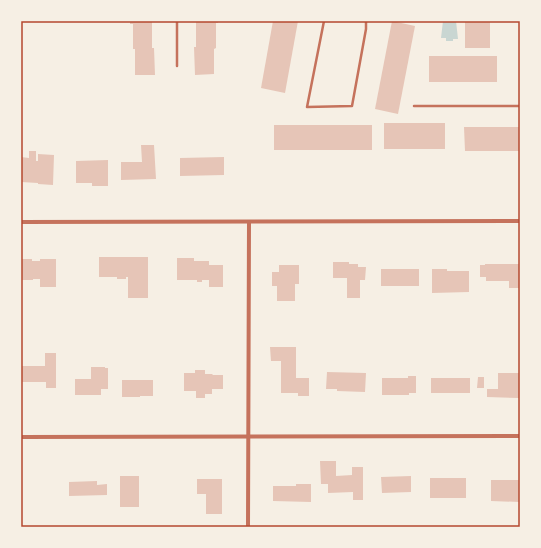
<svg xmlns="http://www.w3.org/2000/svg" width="541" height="548" font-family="Arial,sans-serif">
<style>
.water{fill:#c9d6d2}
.building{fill:#e6c5b7}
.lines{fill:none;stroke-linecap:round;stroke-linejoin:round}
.service{stroke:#c5725c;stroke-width:2.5}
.minor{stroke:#c5725c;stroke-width:4}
.neatline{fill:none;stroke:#b5482f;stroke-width:1.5}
</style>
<rect width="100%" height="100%" fill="#f6efe4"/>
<polygon class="water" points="443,21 456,21 458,39 453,39 453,41 446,41 446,38 441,38"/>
<g class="building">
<polygon points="130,21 150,21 150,22 152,22 152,48 154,48 155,75 135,75 135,49 133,49 133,24 130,24"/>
<polygon points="198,21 218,21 218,23 216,23 216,48 214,49 214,74 195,75 194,47 196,47 196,22 198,22"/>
<polygon points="273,21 298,21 285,93 261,88"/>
<polygon points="392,21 415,26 398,114 375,109"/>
<rect x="465" y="21" width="25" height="27"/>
<rect x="429" y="56" width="68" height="26"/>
<rect x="384" y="123" width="61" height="26"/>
<rect x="274" y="125" width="98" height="25"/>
<polygon points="464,127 520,127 520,151 465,151"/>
<polygon points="141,145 154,145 156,179 121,180 121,162 142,162"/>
<polygon points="29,151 36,151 36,161 38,161 38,154 54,155 53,185 38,184 38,183 21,182 21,157 29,158"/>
<polygon points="224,157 224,175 180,176 180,158"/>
<polygon points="108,160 108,186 92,186 92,183 76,183 76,161"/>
<polygon points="99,257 148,257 148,298 128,298 128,277 126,277 126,279 117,279 117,277 99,277"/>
<polygon points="177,258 194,258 194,261 209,261 209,265 223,265 223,287 209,287 209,280 202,280 202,282 197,282 197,280 177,280"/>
<polygon points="21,259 32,259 32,261 40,261 40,259 56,259 56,287 40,287 40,279 33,279 33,280 21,280"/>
<polygon points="333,262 349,262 349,264 358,264 358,267 366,267 365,280 360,280 360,298 347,298 347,278 333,278"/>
<polygon points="485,264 520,264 520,288 509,288 509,281 486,281 486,277 480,277 480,265 485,265"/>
<polygon points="279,265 299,265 299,284 295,284 295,301 277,301 277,286 272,286 272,272 279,272"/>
<rect x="381" y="269" width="38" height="17"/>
<polygon points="432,269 447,269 447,271 469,271 469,292 432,293"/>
<polygon points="270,347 296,347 296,378 309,378 309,396 298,396 298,393 281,393 281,361 271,361"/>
<polygon points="45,353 56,353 56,388 46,388 46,382 21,382 21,366 45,366"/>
<polygon points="91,367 105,367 105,368 108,368 108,389 101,389 101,395 75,395 75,379 91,379"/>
<polygon points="195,370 205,370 205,374 212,374 213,375 223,375 223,389 212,389 212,394 205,394 205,398 196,398 196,391 184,391 184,373 195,373"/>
<polygon points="327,372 366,373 365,392 337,391 337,389 326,389"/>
<polygon points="498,373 519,373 519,398 487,397 487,389 498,389"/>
<polygon points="408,376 416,376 416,393 409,393 409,395 382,395 382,378 408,378"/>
<polygon points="478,377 484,377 484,388 477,388"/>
<rect x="431" y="378" width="39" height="15"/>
<polygon points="122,380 153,380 153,396 140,396 140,397 122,397"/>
<polygon points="320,461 336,461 336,476 352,475 352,467 363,467 363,500 353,500 353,492 328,493 328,484 321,484"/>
<rect x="120" y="476" width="19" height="31"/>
<polygon points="411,476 411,492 382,493 381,477"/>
<rect x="430" y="478" width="36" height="20"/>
<polygon points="197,479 222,479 222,514 206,514 206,494 197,494"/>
<polygon points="491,480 520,480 520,502 491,501"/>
<polygon points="97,481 97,485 107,484 107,495 69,496 69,482"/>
<polygon points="296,484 311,484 311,502 273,501 273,486 296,486"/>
</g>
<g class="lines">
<g class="service">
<polyline points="324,21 307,107 352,106 366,29 366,21"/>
<polyline points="177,66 177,21"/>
<polyline points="414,106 520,106"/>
</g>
<g class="minor">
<polyline points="21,222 520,221"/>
<polyline points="21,437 520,436"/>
<polyline points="248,527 249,222"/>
</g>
</g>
<rect width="541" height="548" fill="none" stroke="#f6efe4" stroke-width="44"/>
<rect x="22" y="22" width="497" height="504" class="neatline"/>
</svg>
